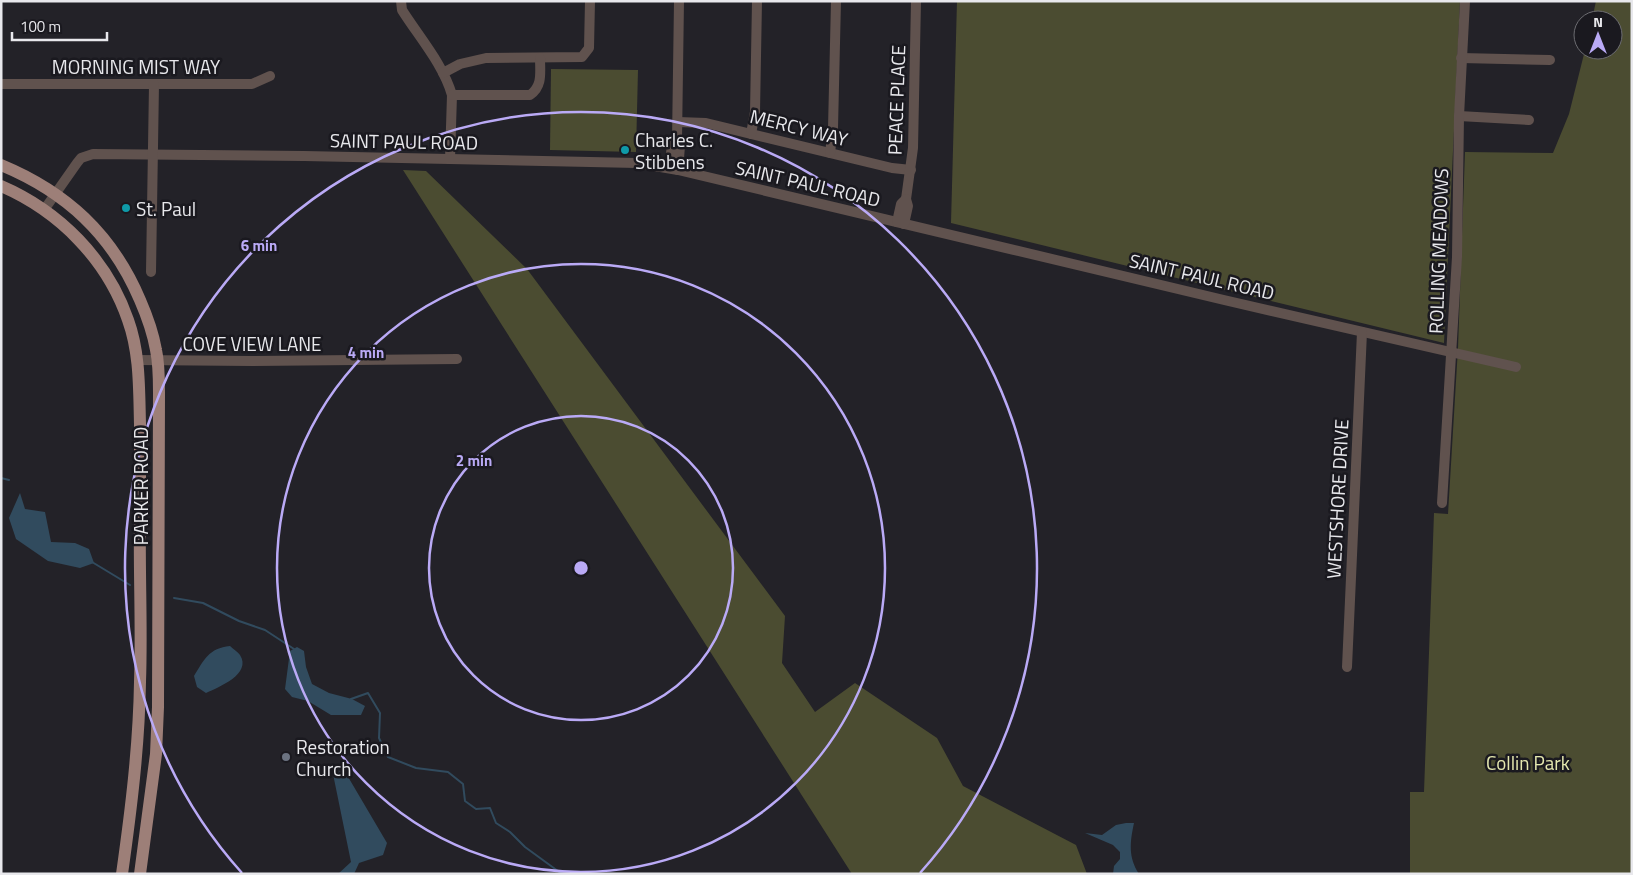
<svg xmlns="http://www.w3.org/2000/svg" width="1633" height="875" font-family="'Titillium Web',sans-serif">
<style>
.green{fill:#4b4c31}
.water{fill:#314b5e}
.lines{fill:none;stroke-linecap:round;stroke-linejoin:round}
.stream{stroke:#314b5e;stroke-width:2}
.minor{stroke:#60524e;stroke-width:10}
.major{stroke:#9d7f78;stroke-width:12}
.ring{fill:none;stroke:#baaaf6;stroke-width:2.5}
.culture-dot{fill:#0f9aa8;stroke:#1a191f;stroke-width:2}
.worship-dot{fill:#6b7280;stroke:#1a191f;stroke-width:2}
.labels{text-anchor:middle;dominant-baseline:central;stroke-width:5;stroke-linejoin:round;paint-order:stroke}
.street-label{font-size:19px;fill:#e8e8ec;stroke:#1a191f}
.poi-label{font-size:19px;fill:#e8e8ec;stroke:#1a191f;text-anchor:start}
.park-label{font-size:19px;fill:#e5e8af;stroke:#1a191f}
.centre{fill:#baaaf6;stroke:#1a191f;stroke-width:2.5}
.ring-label{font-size:15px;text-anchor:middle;font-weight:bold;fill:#baaaf6;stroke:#1a191f;stroke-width:5;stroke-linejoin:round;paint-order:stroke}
</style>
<rect width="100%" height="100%" fill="#232228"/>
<g class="green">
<polygon points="957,1 1460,1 1444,343 951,223"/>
<polygon points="1596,1 1632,1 1632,874 1410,874 1410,792 1424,792 1434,513 1448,514 1458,348 1465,152 1553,153 1569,114 1585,50 1613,50 1613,20 1592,20"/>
<polygon points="551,69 638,70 636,152 550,150"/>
<polygon points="403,170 426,171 527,269 785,616 782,663 815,712 855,683 937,738 963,786 1076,845 1087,874 852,874"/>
</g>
<g class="water">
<polygon points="20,493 25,509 45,512 51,542 75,543 89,549 94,563 80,568 48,561 16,539 9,518"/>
<path d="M 230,646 C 233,649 238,652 240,655 C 252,674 219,687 206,693 L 197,687 L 194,676 C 204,660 209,648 230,646 Z"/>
<polygon points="297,647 304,651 306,667 312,684 329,693 352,699 365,706 361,715 331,715 308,701 292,697 285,689 290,651"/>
<polygon points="344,770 387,843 383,855 359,863 354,874 338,874 351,862 333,774"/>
<path d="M 1126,823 L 1134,823 C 1130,842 1128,857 1139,874 L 1113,874 L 1114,866 L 1120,859 L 1120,852 L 1113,845 L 1085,833 L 1102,835 L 1116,825 Z"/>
</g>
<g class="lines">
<g class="stream">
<polyline points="1,478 9,480"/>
<polyline points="92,562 130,585"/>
<polyline points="174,598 203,603 239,621 265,630 294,649"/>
<polyline points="351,699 368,693 380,713 379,738 388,757 416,768 448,772 463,784 465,801 476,809 490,808 496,823 510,832 525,847 562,874"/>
</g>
<g class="minor">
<path d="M 401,1 L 402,10 C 419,37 443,64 452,95 L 450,159"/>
<polyline points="1461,58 1550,60"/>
<polyline points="443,73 460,64 486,58 582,57 589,48 590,1"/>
<polyline points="1,84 252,84 270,76"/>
<path d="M 452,95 L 530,95 C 543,86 540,72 540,58"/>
<polyline points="1459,116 1529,120"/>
<polyline points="678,122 706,123 892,168 911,170"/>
<polyline points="751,134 755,112 757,1"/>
<polyline points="677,140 679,1"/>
<polyline points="830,153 833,128 836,1"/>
<polyline points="669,168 672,146 677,140 680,146 678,170"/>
<polyline points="906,199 913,148 916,1"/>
<polyline points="44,210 77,163 81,158 93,154 304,156 637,163 678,170 1224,300 1516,367"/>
<polyline points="897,222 901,204 906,199 908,206 904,224"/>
<polyline points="151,272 154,84"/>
<polyline points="137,360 251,361 457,359"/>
<polyline points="1442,503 1457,257 1459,116 1465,1"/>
<polyline points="1347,667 1362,332"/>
</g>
<g class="major">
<path d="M 1,165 C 66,192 112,234 140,300 C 147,316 153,333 156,350 C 159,364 159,378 159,392 L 158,707 L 156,754 L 140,874"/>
<path d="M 1,186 C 59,211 107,259 128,320 C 140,353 139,389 140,424 C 140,456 140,487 140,519 C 139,573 142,628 140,682 C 139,746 131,810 122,874"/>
</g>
</g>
<g class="ring">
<circle cx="581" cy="568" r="152"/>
<circle cx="581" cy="568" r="304"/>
<path d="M242 873A456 456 0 1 1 920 873"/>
</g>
<g class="culture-dot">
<circle cx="625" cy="150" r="5"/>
<circle cx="126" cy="208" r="5"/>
</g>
<circle class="worship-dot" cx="286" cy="757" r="5"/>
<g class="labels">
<g class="street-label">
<text x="136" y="66">MORNING MIST WAY</text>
<text transform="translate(896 100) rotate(-88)">PEACE PLACE</text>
<text transform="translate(799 127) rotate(14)">MERCY WAY</text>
<text transform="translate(404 141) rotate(1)">SAINT PAUL ROAD</text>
<text transform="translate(808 183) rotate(13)">SAINT PAUL ROAD</text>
<text transform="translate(1438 251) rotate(-88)">ROLLING MEADOWS</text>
<text transform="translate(1202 276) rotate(13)">SAINT PAUL ROAD</text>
<text x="252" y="343">COVE VIEW LANE</text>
<text transform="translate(140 486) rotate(-90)">PARKER ROAD</text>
<text transform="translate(1337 499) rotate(-87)">WESTSHORE DRIVE</text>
</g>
<g class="poi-label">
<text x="635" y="139">Charles C.<tspan x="635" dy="22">Stibbens</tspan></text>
<text x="136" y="208">St. Paul</text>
<text x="296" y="746">Restoration<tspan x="296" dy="22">Church</tspan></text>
</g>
<g class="park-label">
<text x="1528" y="762">Collin Park</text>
</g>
</g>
<circle cx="581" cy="568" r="8" class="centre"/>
<g class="ring-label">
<text x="259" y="251">6 min</text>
<text x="366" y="358">4 min</text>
<text x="474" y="466">2 min</text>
</g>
<rect width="1633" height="875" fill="none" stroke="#e8e8ec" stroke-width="5"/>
<g transform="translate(1598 35)"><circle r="24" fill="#1a191f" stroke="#6c6c71"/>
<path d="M0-4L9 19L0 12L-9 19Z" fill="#baaaf6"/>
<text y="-8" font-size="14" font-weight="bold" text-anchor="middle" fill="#e8e8ec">N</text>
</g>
<path d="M12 32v8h95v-8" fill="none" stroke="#e8e8ec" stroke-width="2.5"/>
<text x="20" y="32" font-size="15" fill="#e8e8ec" stroke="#1a191f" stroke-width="4" paint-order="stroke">100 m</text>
</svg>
